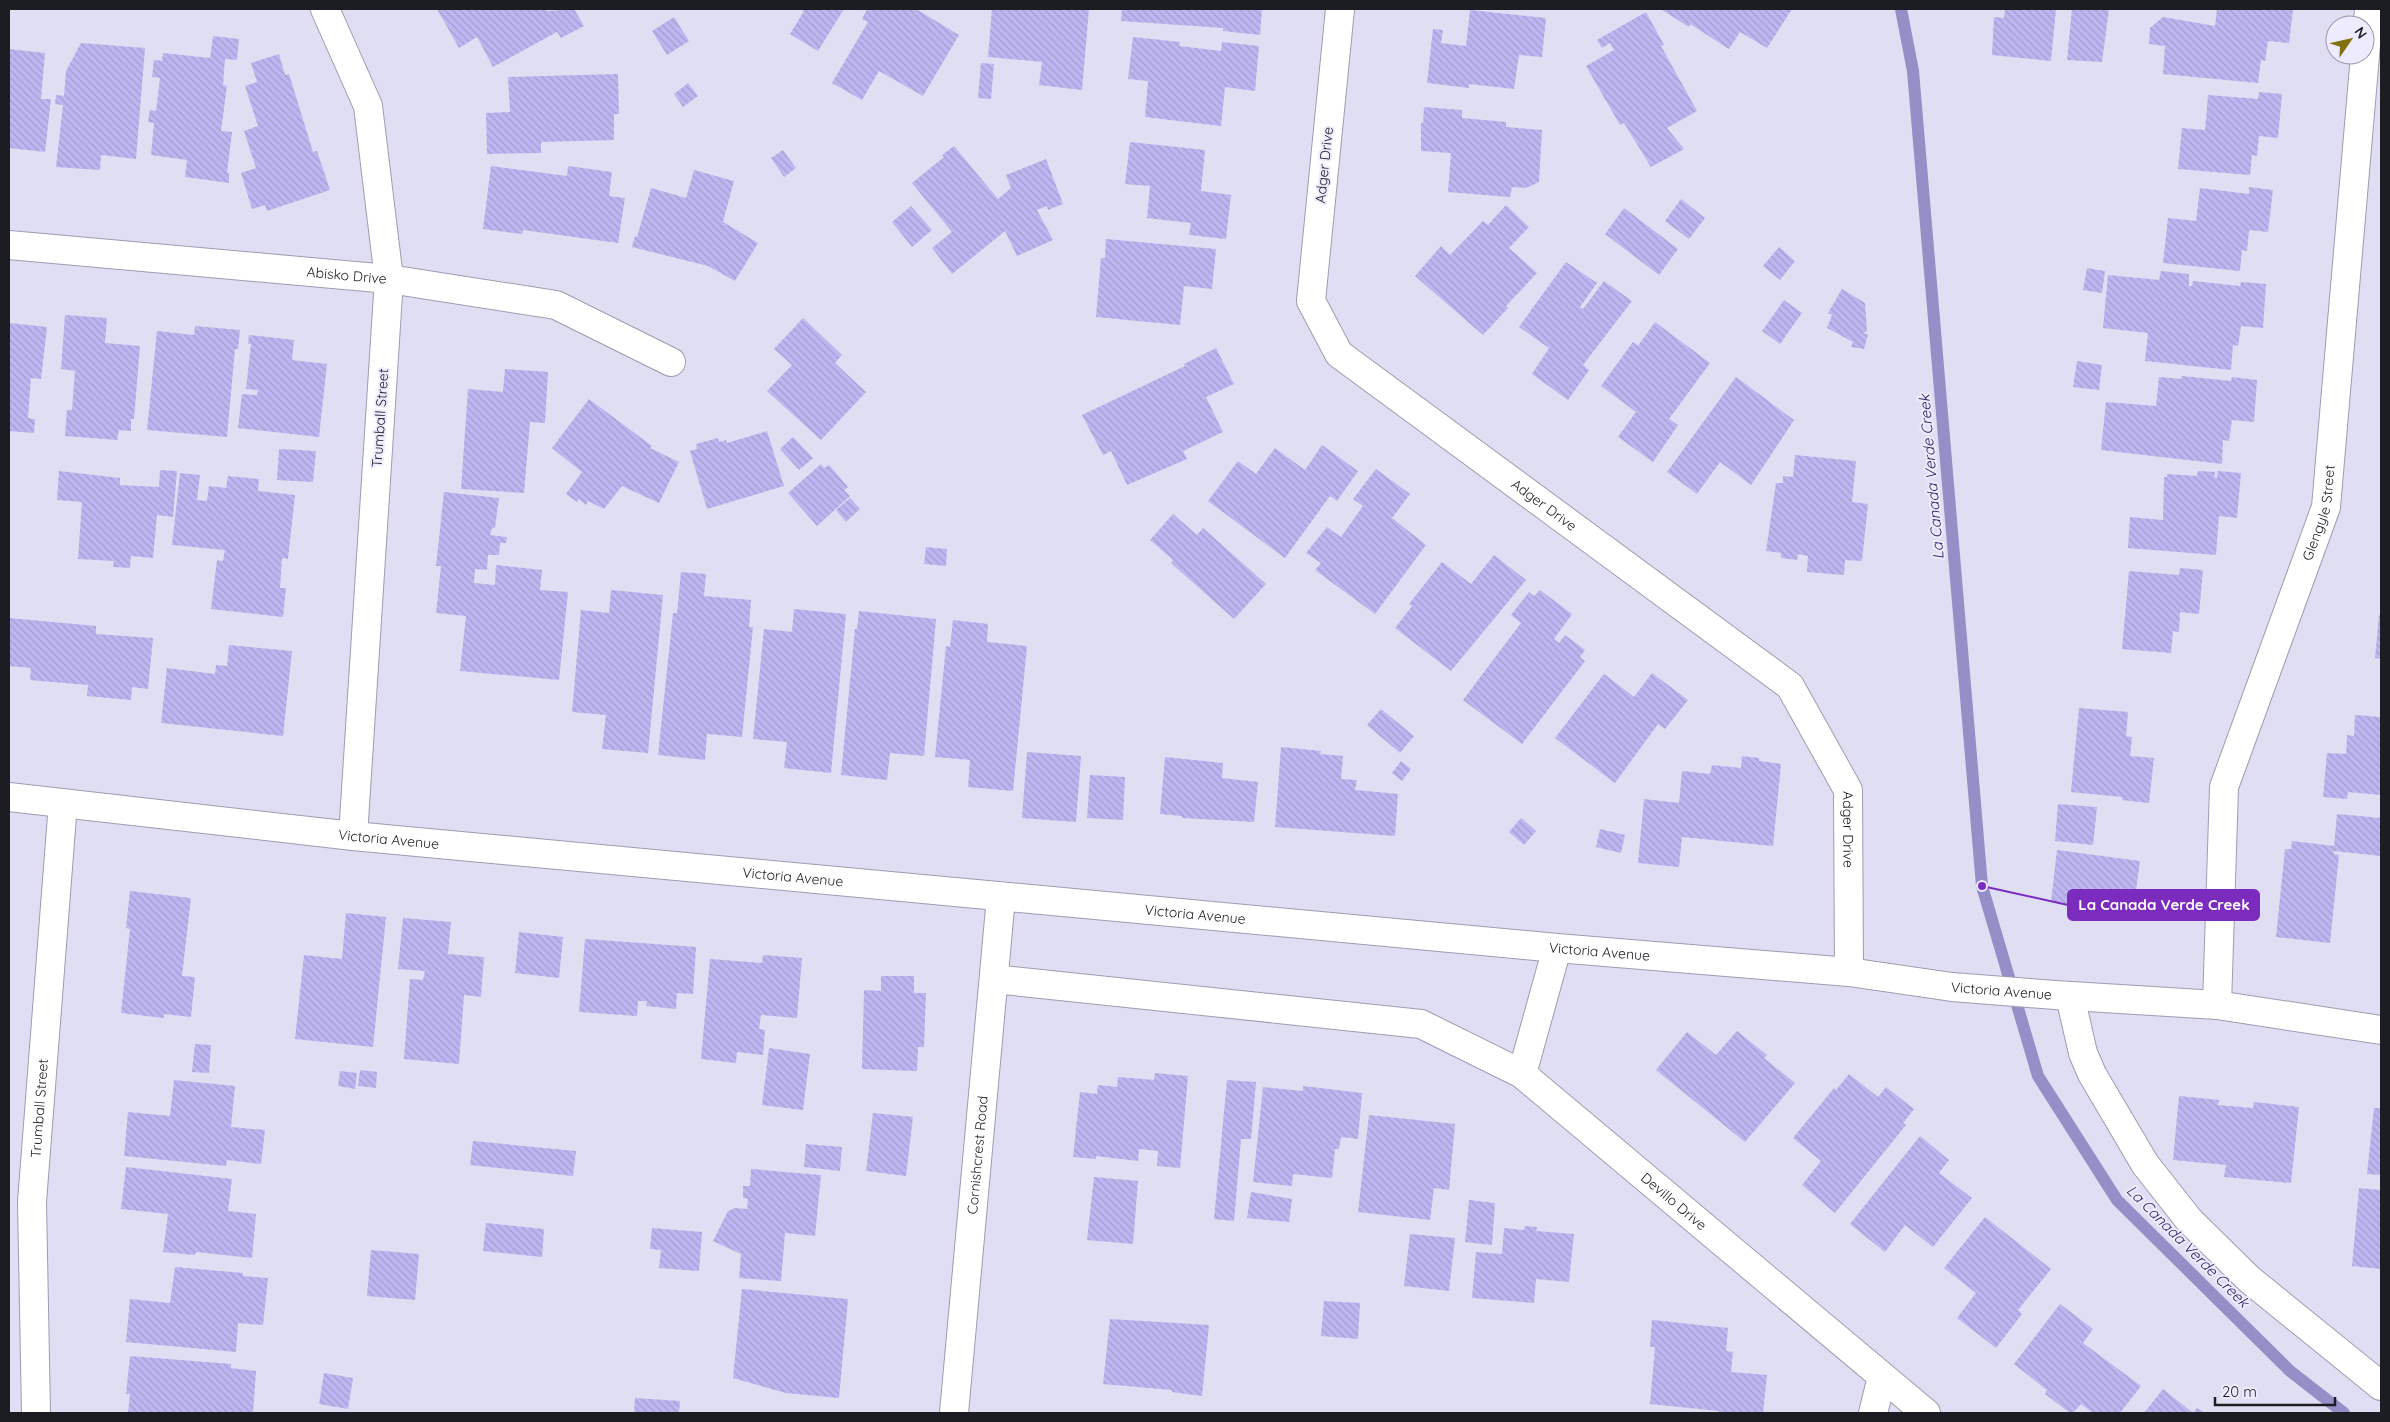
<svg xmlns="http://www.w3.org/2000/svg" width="2390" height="1422" font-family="Quicksand,sans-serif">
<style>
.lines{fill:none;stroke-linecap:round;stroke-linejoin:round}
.stream{stroke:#968ec6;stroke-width:12}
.building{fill:url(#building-back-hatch)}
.minor-casing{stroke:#9e9cb1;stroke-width:30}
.minor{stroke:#fff;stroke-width:28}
.labels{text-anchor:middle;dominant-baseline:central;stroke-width:4;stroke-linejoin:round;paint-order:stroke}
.street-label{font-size:14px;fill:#1c1c23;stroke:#edebfd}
.water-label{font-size:15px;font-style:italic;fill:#322164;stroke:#edebfd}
.leader{fill:none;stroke:#7b2cbf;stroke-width:2}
.callout-dot{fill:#7b2cbf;stroke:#edebfd;stroke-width:2}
.callout{fill:#7b2cbf;stroke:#7b2cbf;stroke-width:2}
.callout-label{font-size:15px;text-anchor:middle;font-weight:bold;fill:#fff}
</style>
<defs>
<pattern id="building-back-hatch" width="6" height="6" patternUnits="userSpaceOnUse" patternTransform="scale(1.25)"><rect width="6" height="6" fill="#beb6f1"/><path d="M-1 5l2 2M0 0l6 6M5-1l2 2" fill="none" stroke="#a39cce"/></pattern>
</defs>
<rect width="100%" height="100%" fill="#e0def3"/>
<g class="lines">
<polyline class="stream" points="1901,9 1913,71 1982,886 2038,1076 2117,1200 2290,1371 2344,1413"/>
</g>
<g class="building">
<polygon points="437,9 546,9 547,11 574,9 584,26 561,38 557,32 493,67 477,37 459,48"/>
<polygon points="799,9 844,9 818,51 790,34 804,11"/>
<polygon points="867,9 916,9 959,35 923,96 879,71 862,100 832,83 868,22 862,19"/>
<polygon points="992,9 1089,9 1082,90 1039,85 1042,62 988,57"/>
<polygon points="1122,9 1262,9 1260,35 1223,31 1223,28 1121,21"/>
<polygon points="1660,9 1792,9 1767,48 1740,32 1729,49 1690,24 1689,27"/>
<polygon points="2005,9 2056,9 2051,61 1992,55 1994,17 2004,18"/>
<polygon points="2072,9 2109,9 2102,62 2067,60"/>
<polygon points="2217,9 2293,9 2289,43 2268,41 2265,61 2261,60 2258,83 2163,74 2165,46 2149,44 2150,28 2163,17 2215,26"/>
<polygon points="1470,10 1546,18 1542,57 1519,55 1514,89 1469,84 1469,88 1427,83 1433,29 1443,30 1441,43 1466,46"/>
<polygon points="1646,12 1664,45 1661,46 1697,111 1667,128 1684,149 1651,167 1624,123 1620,125 1586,66 1614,50 1610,43 1602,48 1597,40"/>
<polygon points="674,17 689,41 667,55 652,31"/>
<polygon points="213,36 239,39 237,60 225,59 223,85 227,86 221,131 232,132 227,173 229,173 229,183 185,177 187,160 151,155 154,123 148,122 150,110 156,111 160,78 152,77 154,60 162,61 163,53 210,58"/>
<polygon points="1133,37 1180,42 1179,46 1221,51 1222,42 1259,46 1255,91 1225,87 1221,126 1145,117 1148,81 1128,79"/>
<polygon points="81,43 145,48 136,159 101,155 100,170 56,167 63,105 55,104 56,95 64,96 66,71"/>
<polygon points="9,49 45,53 41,99 51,99 45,152 9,148"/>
<polygon points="279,54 285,75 289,74 313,152 317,151 330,190 267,211 265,205 252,209 241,173 256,168 244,131 258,126 245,86 257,82 251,63"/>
<polygon points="981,63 994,64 991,99 978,98"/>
<polygon points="618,74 619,114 614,114 614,140 541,142 541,153 487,154 486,113 510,112 508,77"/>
<polygon points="688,83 698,96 683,107 674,94"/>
<polygon points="2259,92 2282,94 2278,138 2259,136 2257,156 2252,155 2250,175 2178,169 2182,128 2205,130 2208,95 2258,99"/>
<polygon points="1424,107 1462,110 1462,118 1506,122 1506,127 1542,130 1539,182 1526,188 1512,187 1510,197 1448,192 1451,153 1421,151 1421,123 1423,123"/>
<polygon points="1130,142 1205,150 1201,191 1231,195 1226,239 1189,235 1191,223 1147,218 1150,186 1125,184"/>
<polygon points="954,146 998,199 1011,188 1006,175 1046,159 1063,204 1048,210 1047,206 1037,210 1053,240 1017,256 1005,231 952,274 932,248 952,232 912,183 944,157 942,155"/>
<polygon points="783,150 796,168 784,177 771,158"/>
<polygon points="491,166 567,176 568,166 612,172 609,196 625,198 618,243 523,230 522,234 483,229"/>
<polygon points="694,170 734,181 723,222 758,243 735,281 708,266 632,247 635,236 637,237 651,188 686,198"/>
<polygon points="2249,187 2273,190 2268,232 2249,230 2247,251 2242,250 2240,271 2163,263 2168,218 2196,221 2200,188 2249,194"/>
<polygon points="1681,199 1705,218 1689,239 1665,221"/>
<polygon points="1506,205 1529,227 1509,248 1537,273 1506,306 1508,308 1483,335 1415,276 1441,246 1450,255 1483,221 1488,225"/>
<polygon points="911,206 932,230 912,247 892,222"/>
<polygon points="1624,208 1678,249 1659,275 1605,234"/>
<polygon points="1106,239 1216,249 1212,289 1184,286 1180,325 1096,317 1101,258 1105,258"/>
<polygon points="1779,247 1795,261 1780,280 1763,266"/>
<polygon points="1566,262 1597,283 1580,307 1583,309 1604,281 1632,301 1583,365 1589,370 1568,400 1532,374 1549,348 1519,327"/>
<polygon points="2087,268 2105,271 2102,293 2083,290"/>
<polygon points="2161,271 2189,274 2189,286 2192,286 2193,281 2240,286 2241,282 2266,284 2263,328 2241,326 2238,346 2233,345 2231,370 2145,361 2148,333 2103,328 2108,275 2159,280"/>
<polygon points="1842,289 1865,303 1867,331 1863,334 1868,334 1864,349 1851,347 1853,342 1827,328 1832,315 1828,313"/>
<polygon points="1784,300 1802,313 1780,344 1762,331"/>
<polygon points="65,315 107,318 105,343 140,346 134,419 131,419 131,431 119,430 117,440 65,436 67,410 72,410 75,371 61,369"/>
<polygon points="803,318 842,355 835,363 866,392 821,440 767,391 792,365 774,349"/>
<polygon points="1655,322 1710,363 1669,419 1678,425 1653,462 1618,437 1636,412 1601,386 1633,342 1638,346"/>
<polygon points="9,323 47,327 41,379 31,378 28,418 35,419 34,433 9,431"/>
<polygon points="195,326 240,330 238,349 235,349 227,437 147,430 157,331 194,335"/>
<polygon points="249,335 294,340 292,360 327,364 319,437 238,428 242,394 257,395 258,390 246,389 251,344 248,344"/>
<polygon points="1216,348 1234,384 1206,397 1223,432 1183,451 1187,459 1127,485 1111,451 1103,455 1082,415 1185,366 1184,364"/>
<polygon points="2077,361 2102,365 2099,390 2073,387"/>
<polygon points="505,369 548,372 545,423 530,422 524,493 461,489 468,389 503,392"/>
<polygon points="2182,376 2231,381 2232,377 2257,380 2254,422 2232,420 2229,441 2223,440 2222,464 2101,450 2106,402 2156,406 2159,377 2181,379"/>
<polygon points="1736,377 1794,420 1751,485 1720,462 1697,494 1667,472"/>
<polygon points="589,399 652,446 650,448 679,462 659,503 622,486 604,509 588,501 586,505 579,499 577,502 566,494 582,472 552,448"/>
<polygon points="767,431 784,486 707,509 690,451 697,449 696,444 718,438 719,442 726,440 727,443"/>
<polygon points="793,437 813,458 799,470 780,449"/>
<polygon points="1322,445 1358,471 1337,501 1330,496 1285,558 1208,501 1238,461 1256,474 1275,448 1305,470"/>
<polygon points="279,449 316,451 313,482 277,480"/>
<polygon points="1795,455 1856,461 1852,502 1868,504 1862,561 1845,560 1844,575 1807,572 1808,556 1798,554 1797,560 1781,558 1781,553 1766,551 1776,483 1783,483 1783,476 1793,477"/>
<polygon points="821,464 824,468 829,465 848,487 844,490 850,496 817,526 788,493"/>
<polygon points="1376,469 1410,494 1392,518 1426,545 1375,614 1315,570 1321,563 1306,553 1327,527 1341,537 1363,506 1353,499"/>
<polygon points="160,470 177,471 173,517 157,515 153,558 131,556 130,568 113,567 114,561 78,559 82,502 57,500 59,471 120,478 120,485 159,487"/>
<polygon points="2198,471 2215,472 2214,477 2217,478 2218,471 2241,473 2237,518 2219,516 2216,555 2128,548 2130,517 2163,520 2164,477 2167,477 2167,474 2197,476"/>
<polygon points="180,473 200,475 197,500 207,501 209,486 226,488 228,476 259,479 258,491 295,495 288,559 282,558 280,588 286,588 283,617 211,609 217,560 223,561 225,550 172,545"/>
<polygon points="444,492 499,498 495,528 492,528 490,535 507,537 506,543 500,543 499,555 488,555 487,570 475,569 474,583 495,585 496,565 542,570 540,590 568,592 559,680 460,671 466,616 436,613 441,566 436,566"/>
<polygon points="850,498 860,509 846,522 836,510"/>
<polygon points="1173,514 1197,535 1203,528 1266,584 1234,619 1171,563 1173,560 1150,540"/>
<polygon points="926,547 947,549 946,566 924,564"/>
<polygon points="1494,555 1526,580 1451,671 1395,628 1412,606 1409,604 1442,562 1471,584"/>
<polygon points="2180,568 2203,570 2199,614 2180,612 2179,632 2173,631 2171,653 2122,649 2129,571 2179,575"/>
<polygon points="681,572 706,574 704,596 751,600 749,627 753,627 742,737 707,734 705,760 658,755 673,613 677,613"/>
<polygon points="611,590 663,595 648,753 602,749 606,715 572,712 581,610 609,613"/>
<polygon points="1540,590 1572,614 1554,639 1559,643 1565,635 1585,650 1580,657 1585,661 1522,744 1463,700 1521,623 1511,615 1529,592 1534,596"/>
<polygon points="794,609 846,614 831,773 784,768 787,742 753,739 764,629 792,632"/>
<polygon points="859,611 936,619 924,756 890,753 887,780 841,775 855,629 857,629"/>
<polygon points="2379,615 2381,616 2381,659 2375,658"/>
<polygon points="9,618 96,626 96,634 153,638 148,689 132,687 131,700 87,696 88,685 30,680 31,668 9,666"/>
<polygon points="953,620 988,624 987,642 1027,646 1013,791 968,787 970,760 935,757 946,646 950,647"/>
<polygon points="229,645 292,651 283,736 161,723 167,668 215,674 216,665 227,666"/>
<polygon points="1652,673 1688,700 1665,729 1658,724 1615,783 1555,738 1604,674 1634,697"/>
<polygon points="2079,708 2128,712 2126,736 2132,737 2130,756 2154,758 2149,803 2122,800 2122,797 2071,792"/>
<polygon points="1381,709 1414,736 1400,753 1367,725"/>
<polygon points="2355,715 2381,717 2381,795 2348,792 2347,799 2323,797 2327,753 2346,754 2347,735 2354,736"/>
<polygon points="1281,747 1321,751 1320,754 1343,756 1341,779 1357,780 1355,790 1398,794 1395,836 1275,827"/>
<polygon points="1027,752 1081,756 1076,822 1022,818"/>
<polygon points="1742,756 1759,758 1759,761 1781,764 1773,846 1682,837 1679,867 1638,863 1644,799 1679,803 1682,771 1710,774 1712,765 1741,768"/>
<polygon points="1165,757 1223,763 1222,778 1258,782 1254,822 1182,818 1182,816 1160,814"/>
<polygon points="1401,761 1411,769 1402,781 1392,773"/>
<polygon points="1090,775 1125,777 1123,820 1087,818"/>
<polygon points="2058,804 2097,807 2093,845 2055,841"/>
<polygon points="2337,814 2381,818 2381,856 2334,851 2334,854 2339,855 2330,943 2276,937 2285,849 2291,849 2292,841 2334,846"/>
<polygon points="1521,818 1536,831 1524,845 1509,832"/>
<polygon points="1600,829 1625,835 1621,853 1596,847"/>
<polygon points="2057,850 2140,861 2135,898 2116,896 2115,900 2082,899 2081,905 2051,902"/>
<polygon points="130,891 191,898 182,976 195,977 191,1017 164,1014 164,1018 121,1013 130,929 126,928"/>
<polygon points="346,913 386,917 373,1047 295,1039 304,955 342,959"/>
<polygon points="403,918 451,922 448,954 484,957 481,997 464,995 459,1064 404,1059 410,979 423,980 425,971 398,969"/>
<polygon points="519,932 563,937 559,978 515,973"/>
<polygon points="585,939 696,947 693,994 677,993 676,1009 646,1006 647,1001 638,1001 637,1016 579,1012"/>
<polygon points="763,955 802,958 797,1018 761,1015 759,1029 765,1030 763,1055 737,1052 736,1063 701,1059 710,959 762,963"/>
<polygon points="881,976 914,976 914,993 926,993 924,1047 918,1047 917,1071 862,1069 864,990 881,991"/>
<polygon points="1737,1031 1767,1055 1764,1058 1795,1083 1745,1142 1656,1070 1687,1032 1716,1055"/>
<polygon points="195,1044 211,1045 209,1073 192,1072"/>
<polygon points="769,1048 810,1054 803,1110 762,1105"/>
<polygon points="360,1070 377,1072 376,1088 358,1086"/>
<polygon points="340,1071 357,1073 355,1089 338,1086"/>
<polygon points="1155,1073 1188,1076 1180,1168 1157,1166 1158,1151 1139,1149 1138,1161 1096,1156 1096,1159 1073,1157 1080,1092 1097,1094 1098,1085 1117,1087 1118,1077 1154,1080"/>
<polygon points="1849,1074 1878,1097 1886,1087 1914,1109 1903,1123 1906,1125 1835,1213 1802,1185 1821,1161 1793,1138 1834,1088 1836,1090"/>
<polygon points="174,1080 235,1086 231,1127 265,1130 261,1164 227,1160 226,1166 124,1156 128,1112 170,1116"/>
<polygon points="1227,1080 1256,1082 1251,1139 1241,1139 1234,1221 1214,1219"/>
<polygon points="1303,1086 1362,1093 1358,1139 1341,1137 1339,1149 1335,1149 1332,1178 1293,1174 1292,1186 1253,1182 1263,1087 1303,1091"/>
<polygon points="2179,1096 2219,1100 2218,1105 2253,1108 2254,1102 2299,1107 2291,1183 2224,1177 2226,1165 2173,1160"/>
<polygon points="2374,1108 2381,1108 2381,1175 2367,1174"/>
<polygon points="873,1113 913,1117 906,1176 866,1171"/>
<polygon points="1369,1115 1455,1124 1449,1190 1434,1188 1430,1220 1358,1212"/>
<polygon points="1920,1136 1949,1160 1939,1173 1972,1198 1933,1247 1905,1225 1885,1252 1850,1224"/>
<polygon points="473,1141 576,1151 573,1176 470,1165"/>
<polygon points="806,1144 842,1147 840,1171 804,1167"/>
<polygon points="126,1167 232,1179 228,1211 256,1214 252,1258 196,1252 195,1255 163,1252 168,1214 121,1209"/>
<polygon points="751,1169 821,1175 815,1236 785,1233 781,1281 739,1278 741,1254 713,1241 728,1211 735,1208 747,1209 748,1199 743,1198 743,1186 750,1186"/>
<polygon points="1094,1177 1138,1181 1133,1244 1087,1240"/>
<polygon points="2359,1188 2381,1190 2381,1269 2352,1266"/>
<polygon points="1251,1192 1292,1199 1289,1222 1247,1218"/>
<polygon points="1469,1200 1495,1203 1492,1245 1465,1242"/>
<polygon points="1985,1217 2051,1269 2018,1310 2022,1314 1996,1348 1957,1318 1976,1293 1944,1268"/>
<polygon points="486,1223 544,1229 542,1257 483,1251"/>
<polygon points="1525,1226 1537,1227 1536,1231 1574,1234 1569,1282 1536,1279 1534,1303 1472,1298 1476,1252 1502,1254 1504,1228 1524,1230"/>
<polygon points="652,1228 702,1232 699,1271 659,1268 661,1250 650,1249"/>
<polygon points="1410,1234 1455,1238 1449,1291 1404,1286"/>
<polygon points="371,1250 419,1254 415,1300 367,1296"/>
<polygon points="175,1267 243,1273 243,1276 268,1278 263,1325 238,1323 236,1352 126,1342 130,1299 170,1303"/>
<polygon points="742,1289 848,1299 839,1398 786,1393 733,1378"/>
<polygon points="1324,1301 1360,1303 1358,1339 1321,1336"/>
<polygon points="2060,1304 2093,1329 2083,1343 2141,1386 2120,1413 2093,1413 2081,1404 2073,1413 2070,1413 2045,1394 2047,1390 2014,1364"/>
<polygon points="1110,1319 1209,1325 1202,1396 1172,1392 1172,1390 1103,1384"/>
<polygon points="1652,1320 1728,1328 1726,1351 1733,1352 1731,1372 1767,1375 1763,1413 1719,1413 1719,1411 1650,1404 1655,1347 1650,1347"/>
<polygon points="130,1356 231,1364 231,1368 256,1371 253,1413 128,1413 130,1394 126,1394"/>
<polygon points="324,1373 353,1378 348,1409 319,1404"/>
<polygon points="2163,1389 2193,1413 2197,1408 2205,1413 2144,1413"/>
<polygon points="635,1398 680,1401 679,1413 634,1413"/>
</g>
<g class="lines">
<defs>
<g id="minor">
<polyline points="325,9 368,106 389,279 353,836"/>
<path id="s1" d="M 1340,9 L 1311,301 L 1339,354 L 1790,686 L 1848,790 L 1849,972"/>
<path id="s2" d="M 9,245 L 389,279 L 556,305 L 671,362"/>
<path id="s3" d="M 9,797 L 353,836 L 1557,948 L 1849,972 L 1952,987 L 2055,995 L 2217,1005 L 2381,1030"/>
<path id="s4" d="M 1557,948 L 1522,1074 L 1926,1413"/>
<polyline points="994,979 1421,1024 1522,1074"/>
<polyline points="2070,996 2083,1053 2092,1074 2145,1164 2189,1220 2249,1279 2381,1386"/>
<path id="s5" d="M 2217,1005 L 2224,787 L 2326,507 L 2369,9"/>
<path id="s6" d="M 36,1413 L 32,1202 L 63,803"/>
<path id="s7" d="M 954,1413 L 1001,897"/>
<polyline points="1873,1413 1882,1377"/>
</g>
</defs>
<use href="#minor" class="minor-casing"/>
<use href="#minor" class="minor"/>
</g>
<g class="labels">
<g class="street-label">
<text transform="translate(1324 165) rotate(-84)">Adger Drive</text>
<text stroke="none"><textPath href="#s2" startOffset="339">Abisko Drive</textPath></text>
<text transform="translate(380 418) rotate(-86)">Trumball Street</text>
<text stroke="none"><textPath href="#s1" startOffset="608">Adger Drive</textPath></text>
<text stroke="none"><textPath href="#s5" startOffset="509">Glengyle Street</textPath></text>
<text stroke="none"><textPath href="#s1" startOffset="1072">Adger Drive</textPath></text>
<text stroke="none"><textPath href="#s3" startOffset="382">Victoria Avenue</textPath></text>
<text stroke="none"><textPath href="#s3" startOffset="788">Victoria Avenue</textPath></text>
<text stroke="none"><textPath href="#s3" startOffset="1192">Victoria Avenue</textPath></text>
<text stroke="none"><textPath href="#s3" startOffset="1598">Victoria Avenue</textPath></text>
<text stroke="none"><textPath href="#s3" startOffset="2002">Victoria Avenue</textPath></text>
<text stroke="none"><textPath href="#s6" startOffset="305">Trumball Street</textPath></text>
<text stroke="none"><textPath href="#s7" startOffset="259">Cornishcrest Road</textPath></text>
<text stroke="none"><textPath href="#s4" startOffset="329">Devillo Drive</textPath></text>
</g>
<g class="water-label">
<text transform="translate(1931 477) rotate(-95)">La Canada Verde Creek</text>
<text transform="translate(2188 1246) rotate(45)">La Canada Verde Creek</text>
</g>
</g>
<path class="leader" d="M1982 886L2068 905"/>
<circle class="callout-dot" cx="1982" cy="886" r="5"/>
<rect class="callout" x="2068" y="890" width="191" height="30" rx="5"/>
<g class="callout-label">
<text x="2164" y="910">La Canada Verde Creek</text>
</g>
<rect width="2390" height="1422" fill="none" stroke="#1c1c23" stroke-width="20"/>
<g transform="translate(2350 40) rotate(56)"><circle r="24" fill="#edebfd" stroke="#9998a6"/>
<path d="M0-4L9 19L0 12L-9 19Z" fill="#807212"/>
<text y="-8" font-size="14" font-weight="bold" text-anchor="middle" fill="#1c1c23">N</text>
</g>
<path d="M2215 1397v8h120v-8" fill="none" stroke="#1c1c23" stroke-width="2.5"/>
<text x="2222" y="1397" font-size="15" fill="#1c1c23" stroke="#edebfd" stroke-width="4" paint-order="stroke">20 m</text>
</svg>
